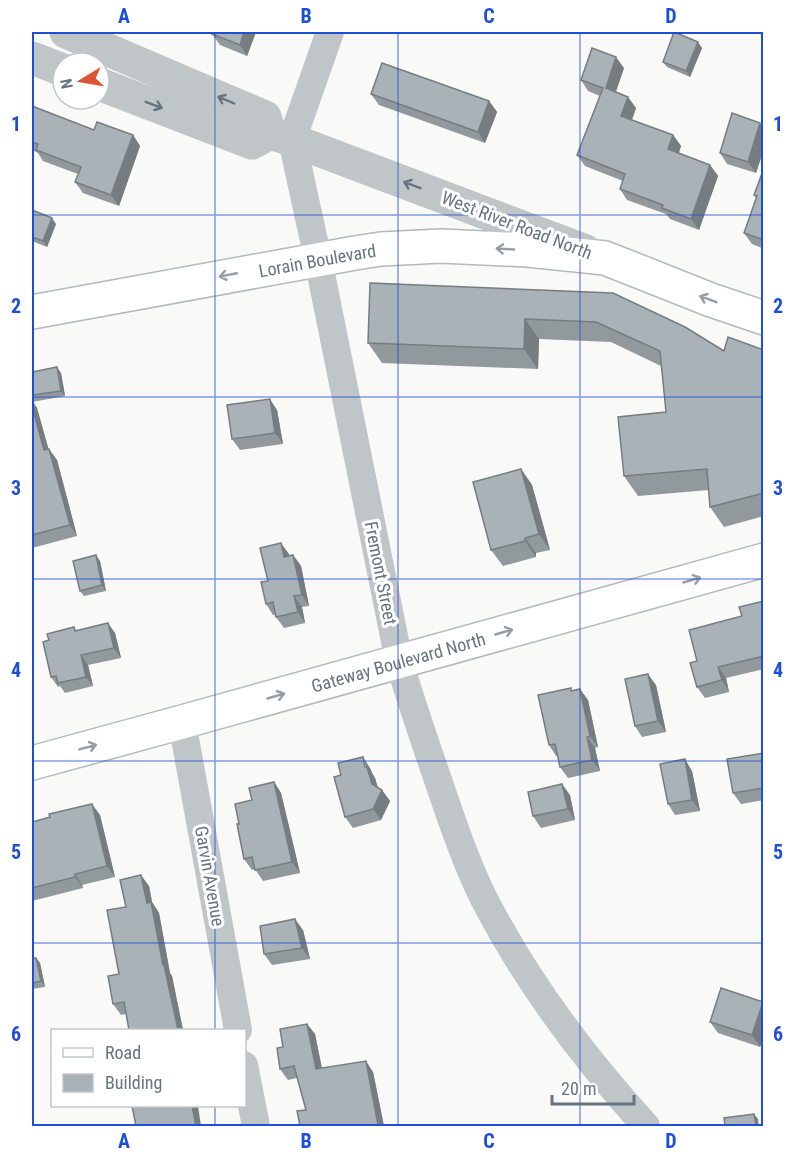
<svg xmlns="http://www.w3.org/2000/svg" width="795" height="1158" font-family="'Roboto Condensed',sans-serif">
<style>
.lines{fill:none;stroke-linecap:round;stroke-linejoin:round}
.secondary-casing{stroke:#b3b9bd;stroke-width:36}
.minor{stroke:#c0c5c8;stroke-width:28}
.tertiary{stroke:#c0c5c8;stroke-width:33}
.secondary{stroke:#fff;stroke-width:33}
.wall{fill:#91999d}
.shaded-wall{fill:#767d80}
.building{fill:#a9b2b7;stroke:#767d80;stroke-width:1.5}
.oneway{stroke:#657580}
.oneway2{stroke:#939ea6}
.grid{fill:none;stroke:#1d4ed8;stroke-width:1.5;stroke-opacity:0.55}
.labels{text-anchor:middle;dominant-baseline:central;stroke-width:6;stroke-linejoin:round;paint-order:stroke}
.street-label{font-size:18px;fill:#657580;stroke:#fff}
.neatline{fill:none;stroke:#1d4ed8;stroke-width:2}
.grid-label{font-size:20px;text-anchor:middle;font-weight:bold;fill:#1d4ed8}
</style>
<rect width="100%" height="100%" fill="#f9f9f7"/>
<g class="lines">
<defs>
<g id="secondary">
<path id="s1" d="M 32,312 L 355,253 L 381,249 L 441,246 L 528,250 L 605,258 L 711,300 L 764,318"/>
<path id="s2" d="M 32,763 L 182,722 L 764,560"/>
</g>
</defs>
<use href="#secondary" class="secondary-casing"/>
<g class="minor">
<path d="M 330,32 L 292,140 L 318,259 L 399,661 C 411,702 425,742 439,783 C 452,821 465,860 483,897 C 526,981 583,1057 646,1126"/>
<polyline points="182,722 238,1030"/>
<polyline points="244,1065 256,1126"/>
</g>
<g class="tertiary">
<polyline points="66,32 265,117 270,133"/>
<polyline points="32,58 63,70"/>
<polyline points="99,84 252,143 270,133 292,140 586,251"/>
</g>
<use href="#secondary" class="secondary"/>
</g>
<g class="wall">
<polygon points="256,32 247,56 220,45 212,34"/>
<polygon points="702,48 690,77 667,67 663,62"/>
<polygon points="624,68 616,92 636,108 632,120 673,135 681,146 679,153 710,165 718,176 699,230 670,219 666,214 627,200 620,189 623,181 585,166 577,155 600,96 588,91 581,80"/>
<polygon points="371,94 489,101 497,112 485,143 379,105"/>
<polygon points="32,106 94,130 133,135 140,146 119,206 83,193 75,182 78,174 43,161 38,153 32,150"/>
<polygon points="764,127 764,149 756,173 727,164 720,153"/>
<polygon points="764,168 764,249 752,244 744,233 756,198 754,195"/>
<polygon points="32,210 56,224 47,247 32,241"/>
<polygon points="613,293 724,351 764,350 764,516 724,527 710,507 709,490 638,496 624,476 666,412 661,366 611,342 539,339 538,369 382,363 368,343"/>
<polygon points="32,372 61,373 65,396 32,402 37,408 48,449 57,460 77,536 32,548"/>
<polygon points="277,410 283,444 240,450 232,439"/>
<polygon points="521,469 532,485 550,550 536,553 536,557 503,566 491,550"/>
<polygon points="289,554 289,556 293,555 301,566 309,606 302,607 305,623 284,628 276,617 275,615 273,615 266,604 268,581"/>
<polygon points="100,561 106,591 84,596 80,591"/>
<polygon points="764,601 764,669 726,678 729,692 705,698 697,687 697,661 742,616"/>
<polygon points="74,627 76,630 115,633 121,658 88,665 93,686 65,693 60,686 58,687 51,677 49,640"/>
<polygon points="656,685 666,732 642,737 635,726"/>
<polygon points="572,690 588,700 598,747 595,748 600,771 568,778 560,767 558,756 556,756 549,745"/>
<polygon points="764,753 764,800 741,804 733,793"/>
<polygon points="370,768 372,773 375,778 378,788 382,790 390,801 381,820 353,828 345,817"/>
<polygon points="692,771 700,811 675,815 668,804"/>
<polygon points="274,782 281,793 300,873 263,881 255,869 252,870 244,859 239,824 252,800"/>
<polygon points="570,795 575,820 541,828 533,816"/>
<polygon points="100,815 115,877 82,885 83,888 32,901 32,822"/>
<polygon points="149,886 152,902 159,913 170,973 172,976 183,1030 129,1030 126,1014 121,1015 113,1004 119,974 126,907"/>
<polygon points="303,930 310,959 272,965 264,954"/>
<polygon points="36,958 40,963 45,987 32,989 32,959"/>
<polygon points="763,1002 764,1036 760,1047 718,1033 710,1022"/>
<polygon points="307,1024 315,1034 322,1068 373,1072 384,1126 300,1126 306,1110 297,1078 288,1080 280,1069 283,1047"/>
</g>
<g class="shaded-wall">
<polygon points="244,32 256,32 247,56 240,45"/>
<polygon points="698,42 702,48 690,77 686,71"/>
<polygon points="616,57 624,68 613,99 606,88"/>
<polygon points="628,97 636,108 629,127 621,116"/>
<polygon points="489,101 497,112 485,143 478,132"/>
<polygon points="760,123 764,127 764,149 756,173 748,162"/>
<polygon points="133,135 140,146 119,206 111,195"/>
<polygon points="673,135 681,146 676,160 668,149"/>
<polygon points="710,165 718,176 699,230 691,219"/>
<polygon points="52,218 56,224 47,247 43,241"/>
<polygon points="525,319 539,339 538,369 524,349"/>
<polygon points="57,367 61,373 65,396 61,391"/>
<polygon points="270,399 277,410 283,444 275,433"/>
<polygon points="32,400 37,408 52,461 44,450 32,406"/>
<polygon points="49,449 57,460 77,536 70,525"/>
<polygon points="521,469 532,485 550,550 539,534"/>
<polygon points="525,538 536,553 536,557 525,541"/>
<polygon points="281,543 289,554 292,568 284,557"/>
<polygon points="96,555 100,561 106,591 102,585"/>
<polygon points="293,555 301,566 309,606 302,595"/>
<polygon points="294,596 302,607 305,623 298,612"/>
<polygon points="108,623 115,633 121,658 114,648"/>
<polygon points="81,655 88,665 93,686 86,677"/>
<polygon points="718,667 726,678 729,692 722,680"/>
<polygon points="648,674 656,685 666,732 658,721"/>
<polygon points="580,689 588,700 598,747 590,736"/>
<polygon points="587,737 595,748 600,771 592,760"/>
<polygon points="363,757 370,768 372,773 375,778 380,795 382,790 390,801 381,820 373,809 372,784"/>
<polygon points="685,759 692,771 700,811 692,800"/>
<polygon points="274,782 281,793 300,873 292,862"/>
<polygon points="562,784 570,795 575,820 568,809"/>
<polygon points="92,804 100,815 115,877 107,866"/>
<polygon points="75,874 82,885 83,888 75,877"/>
<polygon points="141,875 149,886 152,902 159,913 170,973 172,976 183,1030 178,1030 163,965 147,903"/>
<polygon points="295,919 303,930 310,959 302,948"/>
<polygon points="36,958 40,963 45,987 41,981"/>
<polygon points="763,1002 764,1036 760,1047 752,1035"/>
<polygon points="307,1024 315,1034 324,1080 316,1069"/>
<polygon points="366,1061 373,1072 384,1126 379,1126 378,1125"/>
<polygon points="192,1106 198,1106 201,1126 196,1126"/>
<polygon points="754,1114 758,1119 759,1126 756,1126"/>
</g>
<g class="building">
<polygon points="213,32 244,32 240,45 212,34"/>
<polygon points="674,32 698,42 686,71 663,62"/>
<polygon points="592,48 616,57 606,88 628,97 621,116 673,135 668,149 710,165 691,219 662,208 663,205 620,189 625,174 577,155 603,88 581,80"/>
<polygon points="382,63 489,101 478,132 371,94"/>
<polygon points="32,106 94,130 97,122 133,135 111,195 75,182 81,167 36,150 38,144 32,142"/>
<polygon points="732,113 760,123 748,162 720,153"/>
<polygon points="764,168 764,240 744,233 757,196 754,195"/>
<polygon points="32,210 52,218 43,241 32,237"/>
<polygon points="370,283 613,293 685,327 724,351 728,337 764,350 764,493 710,507 707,469 624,476 618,417 666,412 660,351 596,322 525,319 524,349 368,343"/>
<polygon points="57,367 61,391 32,395 32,372"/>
<polygon points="270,399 275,433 232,439 227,405"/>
<polygon points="32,406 44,450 49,449 70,525 32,535"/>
<polygon points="521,469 539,534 525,538 525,541 491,550 473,482"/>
<polygon points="281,543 284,557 293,555 302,595 294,596 298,612 276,617 273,602 266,604 261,582 268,581 260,548"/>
<polygon points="96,555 102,585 80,591 73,561"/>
<polygon points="764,601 764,656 718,667 722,680 697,687 690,663 697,661 689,630 742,616 739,607"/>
<polygon points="108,623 114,648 81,655 86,677 58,683 56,676 51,677 43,642 49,640 47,634 74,627 75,631"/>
<polygon points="648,674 658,721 635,726 625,679"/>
<polygon points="571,688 571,691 580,689 590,736 587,737 592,760 560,767 555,744 549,745 538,695"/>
<polygon points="764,753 764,788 733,793 727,759"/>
<polygon points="363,757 365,767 367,767 372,784 382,790 373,809 345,817 334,777 341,775 338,763"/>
<polygon points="685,759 692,800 668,804 660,764"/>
<polygon points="274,782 292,862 255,870 252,857 244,859 237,824 239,824 235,804 252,800 249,788"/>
<polygon points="562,784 568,809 533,816 528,792"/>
<polygon points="92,804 107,866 75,874 75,877 32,888 32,822 50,817 49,814"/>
<polygon points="141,875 147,903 151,902 163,965 164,965 178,1030 129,1030 124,1002 113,1004 108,976 119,974 107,910 126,907 120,880"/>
<polygon points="295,919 302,948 264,954 260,926"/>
<polygon points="36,958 41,981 32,983 32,959"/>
<polygon points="721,988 763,1002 752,1035 710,1022"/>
<polygon points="307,1024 316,1069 366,1061 378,1125 366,1126 300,1126 297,1111 306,1110 294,1066 280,1069 277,1048 283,1047 280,1029"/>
<polygon points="132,1106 192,1106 196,1126 136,1126"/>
<polygon points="754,1114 756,1126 725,1126 724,1118"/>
</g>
<defs><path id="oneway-shaft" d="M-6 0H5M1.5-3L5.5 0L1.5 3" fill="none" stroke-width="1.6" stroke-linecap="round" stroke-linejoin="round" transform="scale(1.5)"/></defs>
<g class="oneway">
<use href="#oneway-shaft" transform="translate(226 100) rotate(-157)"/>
<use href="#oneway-shaft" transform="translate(154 105) rotate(21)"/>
<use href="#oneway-shaft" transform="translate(412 185) rotate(-159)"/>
</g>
<g class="oneway2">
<use href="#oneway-shaft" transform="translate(505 249) rotate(-177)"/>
<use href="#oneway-shaft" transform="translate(228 275) rotate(169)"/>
<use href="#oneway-shaft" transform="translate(708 299) rotate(-159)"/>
<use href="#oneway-shaft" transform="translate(692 580) rotate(-16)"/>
<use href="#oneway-shaft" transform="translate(504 632) rotate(-16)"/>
<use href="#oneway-shaft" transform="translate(276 696) rotate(-16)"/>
<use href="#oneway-shaft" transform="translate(88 747) rotate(-15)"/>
</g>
<path class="grid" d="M 215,32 L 215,1030M 398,32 L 398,1126M 580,32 L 580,1126M 32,215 L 764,215M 32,397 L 764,397M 32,579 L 764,579M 32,761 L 764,761M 32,943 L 764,943M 215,1106 L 215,1126"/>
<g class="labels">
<g class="street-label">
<text transform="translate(517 225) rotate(21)">West River Road North</text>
<text stroke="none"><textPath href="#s1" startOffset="290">Lorain Boulevard</textPath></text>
<text transform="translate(381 573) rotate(79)">Fremont Street</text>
<text stroke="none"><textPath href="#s2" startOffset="380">Gateway Boulevard North</textPath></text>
<text transform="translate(210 876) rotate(80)">Garvin Avenue</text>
</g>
</g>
<rect width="795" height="1158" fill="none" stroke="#ffffff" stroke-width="66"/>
<rect x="51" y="1029" width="195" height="78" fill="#ffffff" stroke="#c1c8cc" stroke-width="1.5"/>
<rect x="63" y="1048" width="30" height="9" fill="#ffffff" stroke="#c1c8cc" stroke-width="1.5"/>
<text x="105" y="1059" font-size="18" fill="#657580">Road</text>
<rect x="63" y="1074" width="30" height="18" fill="#a9b2b7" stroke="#c1c8cc" stroke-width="1.5"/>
<text x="105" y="1089" font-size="18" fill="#657580">Building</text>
<g transform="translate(81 81) rotate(259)"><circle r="28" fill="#ffffff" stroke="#c1c8cc" stroke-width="1.5"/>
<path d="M0-4.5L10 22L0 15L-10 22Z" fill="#dc5534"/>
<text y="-9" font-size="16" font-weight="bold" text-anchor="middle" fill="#657580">N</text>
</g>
<path d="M552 1095v9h82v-9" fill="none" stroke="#657580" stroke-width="3"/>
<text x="561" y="1095" font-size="18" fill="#657580" stroke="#ffffff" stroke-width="4.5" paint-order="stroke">20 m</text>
<rect x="33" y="33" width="729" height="1092" class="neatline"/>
<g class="grid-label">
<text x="124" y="23">A</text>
<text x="306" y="23">B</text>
<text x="489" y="23">C</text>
<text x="671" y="23">D</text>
<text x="16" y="131">1</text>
<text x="778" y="131">1</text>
<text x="16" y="313">2</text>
<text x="778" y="313">2</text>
<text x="16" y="495">3</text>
<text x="778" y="495">3</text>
<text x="16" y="677">4</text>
<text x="778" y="677">4</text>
<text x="16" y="859">5</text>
<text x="778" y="859">5</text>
<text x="16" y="1041">6</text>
<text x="778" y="1041">6</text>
<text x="124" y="1148">A</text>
<text x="306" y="1148">B</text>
<text x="489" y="1148">C</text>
<text x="671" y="1148">D</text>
</g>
</svg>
